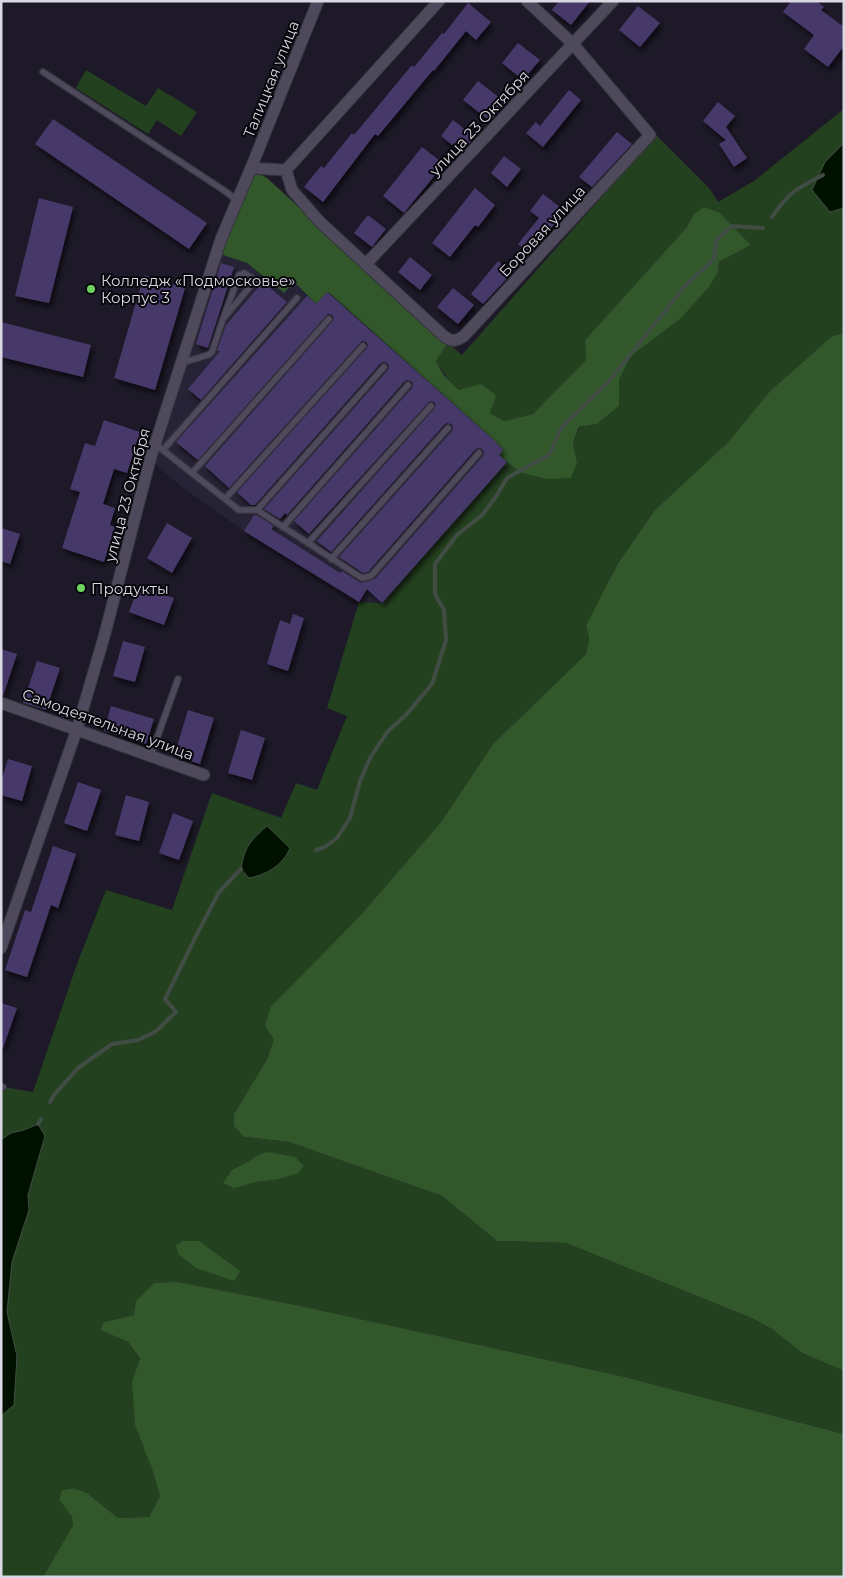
<svg xmlns="http://www.w3.org/2000/svg" width="845" height="1578" font-family="Montserrat,sans-serif">
<style>
.built{fill:#272336}
.green{fill:#24411f}
.forest{fill:#31572b}
.water{fill:#010;stroke:#414d44}
.lines{fill:none;stroke-linecap:round;stroke-linejoin:round}
.stream{stroke:#414d44;stroke-width:4}
.building{fill:#47396b;filter:url(#shadow)}
.service-casing{stroke:#35333e;stroke-width:8}
.minor-casing{stroke:#35333e;stroke-width:13}
.service{stroke:#4e4a5b;stroke-width:5.5}
.minor{stroke:#4e4a5b;stroke-width:11}
.poi-dot{fill:#6fd360;stroke:#07060b;stroke-width:2}
.labels{text-anchor:middle;dominant-baseline:central;stroke-width:4;stroke-linejoin:round;paint-order:stroke}
.street-label{font-size:15px;fill:#dad8e2;stroke:#07060b}
.poi-label{font-size:15px;fill:#dad8e2;stroke:#07060b;text-anchor:start}
</style>
<defs>
<filter id="shadow"><feDropShadow dx="2.5" dy="4.5" stdDeviation="2.5" flood-color="#0009"/></filter>
</defs>
<rect width="100%" height="100%" fill="#1d1928"/>
<polygon class="built" points="217,253 247,263 284,293 294,282 307,296 327,292 497,443 496,444 503,450 499,455 507,462 382,603 359,602 244,531 179,485 151,460"/>
<g class="green">
<polygon points="86,70 146,106 158,88 197,112 181,136 157,120 148,134 76,88"/>
<path d="M 844,109 L 844,333 L 832,336 L 770,391 L 728,442 L 655,510 L 618,563 L 586,625 L 589,639 L 586,654 L 493,744 L 441,822 L 358,918 L 271,1006 L 274,1039 L 267,1059 L 234,1114 L 244,1137 L 289,1142 L 442,1196 L 497,1241 L 566,1243 L 749,1317 L 772,1329 L 802,1353 L 844,1371 L 844,1434 L 621,1376 L 301,1306 L 179,1282 L 134,1315 L 104,1322 L 100,1330 L 128,1342 L 140,1360 L 132,1381 L 151,1466 L 160,1496 L 149,1517 L 118,1518 L 87,1493 L 73,1488 L 62,1490 L 67,1509 L 72,1517 L 73,1525 L 43,1577 L 1,1577 L 1,1090 L 3,1087 L 33,1092 L 77,964 L 106,890 L 172,910 L 212,793 L 281,818 L 296,783 L 317,790 L 347,716 L 327,708 L 359,602 L 382,603 L 507,462 L 519,472 L 577,462 L 573,443 L 580,427 L 597,424 L 619,406 L 619,380 L 631,356 L 653,339 L 718,272 L 719,262 L 751,245 L 720,213 L 694,214 L 686,228 L 585,340 L 587,360 L 533,414 L 504,421 C 478,406 451,388 436,361 L 448,343 L 462,355 L 656,135 L 710,189 L 718,202 L 754,181 Z"/>
</g>
<g class="forest">
<polygon points="251,168 267,178 448,343 436,361 443,374 459,390 481,384 496,395 490,413 504,421 533,414 586,360 585,340 686,228 694,214 704,207 720,213 751,245 719,262 718,272 709,287 681,318 631,356 619,380 619,406 597,424 579,427 573,443 577,462 571,478 547,479 519,472 499,455 503,450 496,443 496,442 328,292 316,304 294,282 284,293 247,263 217,253"/>
<polygon points="844,333 844,1371 802,1353 772,1329 749,1317 566,1243 497,1241 442,1196 289,1142 244,1137 234,1126 234,1114 267,1059 274,1039 265,1026 271,1006 358,918 441,822 493,744 586,654 589,639 586,625 618,563 655,510 728,442 770,391 832,336"/>
<polygon points="267,1152 295,1157 304,1166 298,1173 279,1179 256,1182 234,1188 223,1183 232,1170 248,1162 258,1155"/>
<polygon points="183,1241 199,1241 240,1271 234,1281 196,1268 178,1254 176,1245"/>
<polygon points="179,1282 301,1306 621,1376 844,1434 844,1577 43,1577 73,1525 72,1517 59,1499 62,1490 73,1488 87,1493 118,1518 149,1517 160,1496 151,1466 135,1425 132,1381 140,1359 128,1342 100,1330 104,1322 134,1315 136,1301 154,1283"/>
</g>
<g class="water">
<polygon points="844,143 844,208 830,212 812,190 825,162"/>
<path d="M 267,826 L 290,848 C 284,864 267,875 249,878 L 241,869 C 244,847 251,840 267,826 Z"/>
<polygon points="38,1124 45,1136 28,1195 29,1210 12,1262 7,1312 17,1356 14,1405 1,1416 1,1140 11,1133 24,1130"/>
</g>
<g class="lines">
<g class="stream">
<path d="M 772,217 C 789,192 796,189 823,175"/>
<polyline points="316,850 325,847 337,838 350,818 360,781 370,758 388,731 406,715 432,684 446,640 444,610 435,594 435,564 457,535 482,515 495,498 507,478 549,455 562,427 609,381 685,286 714,259 717,239 732,226 763,228"/>
<polyline points="50,1102 54,1095 78,1068 112,1044 138,1040 155,1032 176,1012 165,999 197,934 219,892 241,869"/>
<polyline points="38,1124 41,1119"/>
</g>
</g>
<g class="building">
<polygon points="559,1 590,1 571,25 552,10"/>
<polygon points="791,1 816,1 824,7 821,10 844,27 844,46 828,67 804,49 814,35 783,12"/>
<polygon points="468,3 491,22 476,40 466,31 434,71 433,70 378,136 375,134 323,202 304,187 321,166 324,168 352,133 354,135 412,65 414,67 442,33 444,34"/>
<polygon points="638,6 660,23 640,47 619,30"/>
<polygon points="518,43 540,60 523,80 502,63"/>
<polygon points="478,81 506,103 490,121 463,100"/>
<polygon points="569,90 581,100 543,147 526,133 536,122 540,126"/>
<polygon points="718,102 735,116 726,127 747,158 734,167 719,144 726,140 703,121"/>
<polygon points="53,119 207,223 189,249 35,144"/>
<polygon points="453,120 475,137 461,152 441,136"/>
<polygon points="617,132 632,144 592,187 579,177"/>
<polygon points="422,147 444,164 404,213 383,196"/>
<polygon points="504,156 521,169 507,187 491,173"/>
<polygon points="475,188 495,205 478,227 475,225 450,257 432,243"/>
<polygon points="543,194 565,211 530,254 518,244 539,218 530,211"/>
<polygon points="39,198 73,207 49,303 15,296"/>
<polygon points="368,215 386,229 372,247 354,233"/>
<polygon points="410,257 432,275 420,290 398,272"/>
<polygon points="498,261 512,273 483,304 471,294"/>
<polygon points="221,263 234,267 208,348 196,344"/>
<polygon points="144,275 185,288 155,390 114,378"/>
<polygon points="263,282 287,302 201,400 188,389 220,351 217,351 226,325"/>
<polygon points="453,288 474,305 458,324 437,307"/>
<polygon points="327,292 497,443 496,443 503,450 499,455 507,462 382,603 367,589 359,602 244,531 254,515 256,515 274,526 271,529 340,573 342,571 361,583 375,579 483,456 484,452 482,449 478,448 475,450 368,572 363,573 339,557 452,431 453,427 451,424 447,423 444,425 331,552 317,541 434,409 436,405 434,402 430,401 428,403 309,534 294,521 412,388 413,384 411,381 407,380 404,382 287,515 285,513 280,519 264,509 388,370 389,366 387,363 383,362 380,364 255,505 251,505 237,492 366,349 368,345 366,342 362,341 360,343 229,488 205,466 332,322 334,318 332,315 328,314 326,316 198,460 176,442 307,296 316,304"/>
<polygon points="1,322 91,345 83,377 1,357"/>
<polygon points="104,420 140,432 127,473 114,469 103,504 115,508 110,525 115,527 104,562 62,548 80,492 70,489 85,443 95,446"/>
<polygon points="167,523 192,538 172,573 147,558"/>
<polygon points="1,528 20,534 10,564 1,561"/>
<polygon points="139,585 174,598 164,625 129,612"/>
<polygon points="293,614 304,618 288,671 267,664 280,620 290,624"/>
<polygon points="123,641 145,647 135,682 113,676"/>
<polygon points="1,649 17,654 3,696 1,696"/>
<polygon points="37,661 60,668 46,710 23,703"/>
<polygon points="111,706 154,719 146,744 104,731"/>
<polygon points="188,710 214,718 200,764 174,756"/>
<polygon points="241,730 265,738 252,780 228,773"/>
<polygon points="8,759 32,766 22,801 1,795 1,782"/>
<polygon points="78,782 101,790 87,831 64,823"/>
<polygon points="126,795 149,802 139,841 115,835"/>
<polygon points="173,813 193,821 179,860 159,853"/>
<polygon points="53,846 76,854 58,908 51,905 27,977 5,970 25,910 31,912"/>
<polygon points="1,1003 17,1008 3,1048 1,1048"/>
</g>
<g class="lines">
<defs>
<g id="service">
<polyline points="43,72 222,189 237,200"/>
<polyline points="181,363 208,355 212,352 223,319 254,282 252,278 244,273 239,275 223,319"/>
<polyline points="155,444 239,510 257,510 362,578 371,576 479,453"/>
<polyline points="163,450 297,298"/>
<polyline points="192,473 329,319"/>
<polyline points="225,499 363,346"/>
<polyline points="257,510 384,367"/>
<polyline points="283,527 408,385"/>
<polyline points="308,543 431,406"/>
<polyline points="331,559 448,428"/>
<polyline points="151,755 178,679"/>
<polyline points="1,1086 3,1087"/>
</g>
<g id="minor">
<path d="M 251,168 L 286,170 L 292,190 L 320,222 L 445,337 C 453,342 456,341 464,336 L 650,135 L 573,44 L 527,1"/>
<polyline points="286,170 439,1"/>
<polyline points="366,264 613,1"/>
<polyline points="1,703 204,775"/>
<polyline points="1,948 77,729 104,637 150,460 221,239 251,168 318,1"/>
</g>
</defs>
<use href="#service" class="service-casing"/>
<use href="#minor" class="minor-casing"/>
<use href="#service" class="service"/>
<use href="#minor" class="minor"/>
</g>
<g class="poi-dot">
<circle cx="91" cy="289" r="5"/>
<circle cx="81" cy="588" r="5"/>
</g>
<g class="labels">
<g class="street-label">
<text transform="translate(271 79) rotate(-68)">Талицкая улица</text>
<text transform="translate(479 123) rotate(-47)">улица 23 Октября</text>
<text transform="translate(542 231) rotate(-47)">Боровая улица</text>
<text transform="translate(127 495) rotate(-75)">улица 23 Октября</text>
<text transform="translate(108 724) rotate(20)">Самодеятельная улица</text>
</g>
<g class="poi-label">
<text x="101" y="280">Колледж «Подмосковье»<tspan x="101" dy="17">Корпус 3</tspan></text>
<text x="91" y="588">Продукты</text>
</g>
</g>
<rect width="845" height="1578" fill="none" stroke="#dad8e2" stroke-width="5"/>
</svg>
